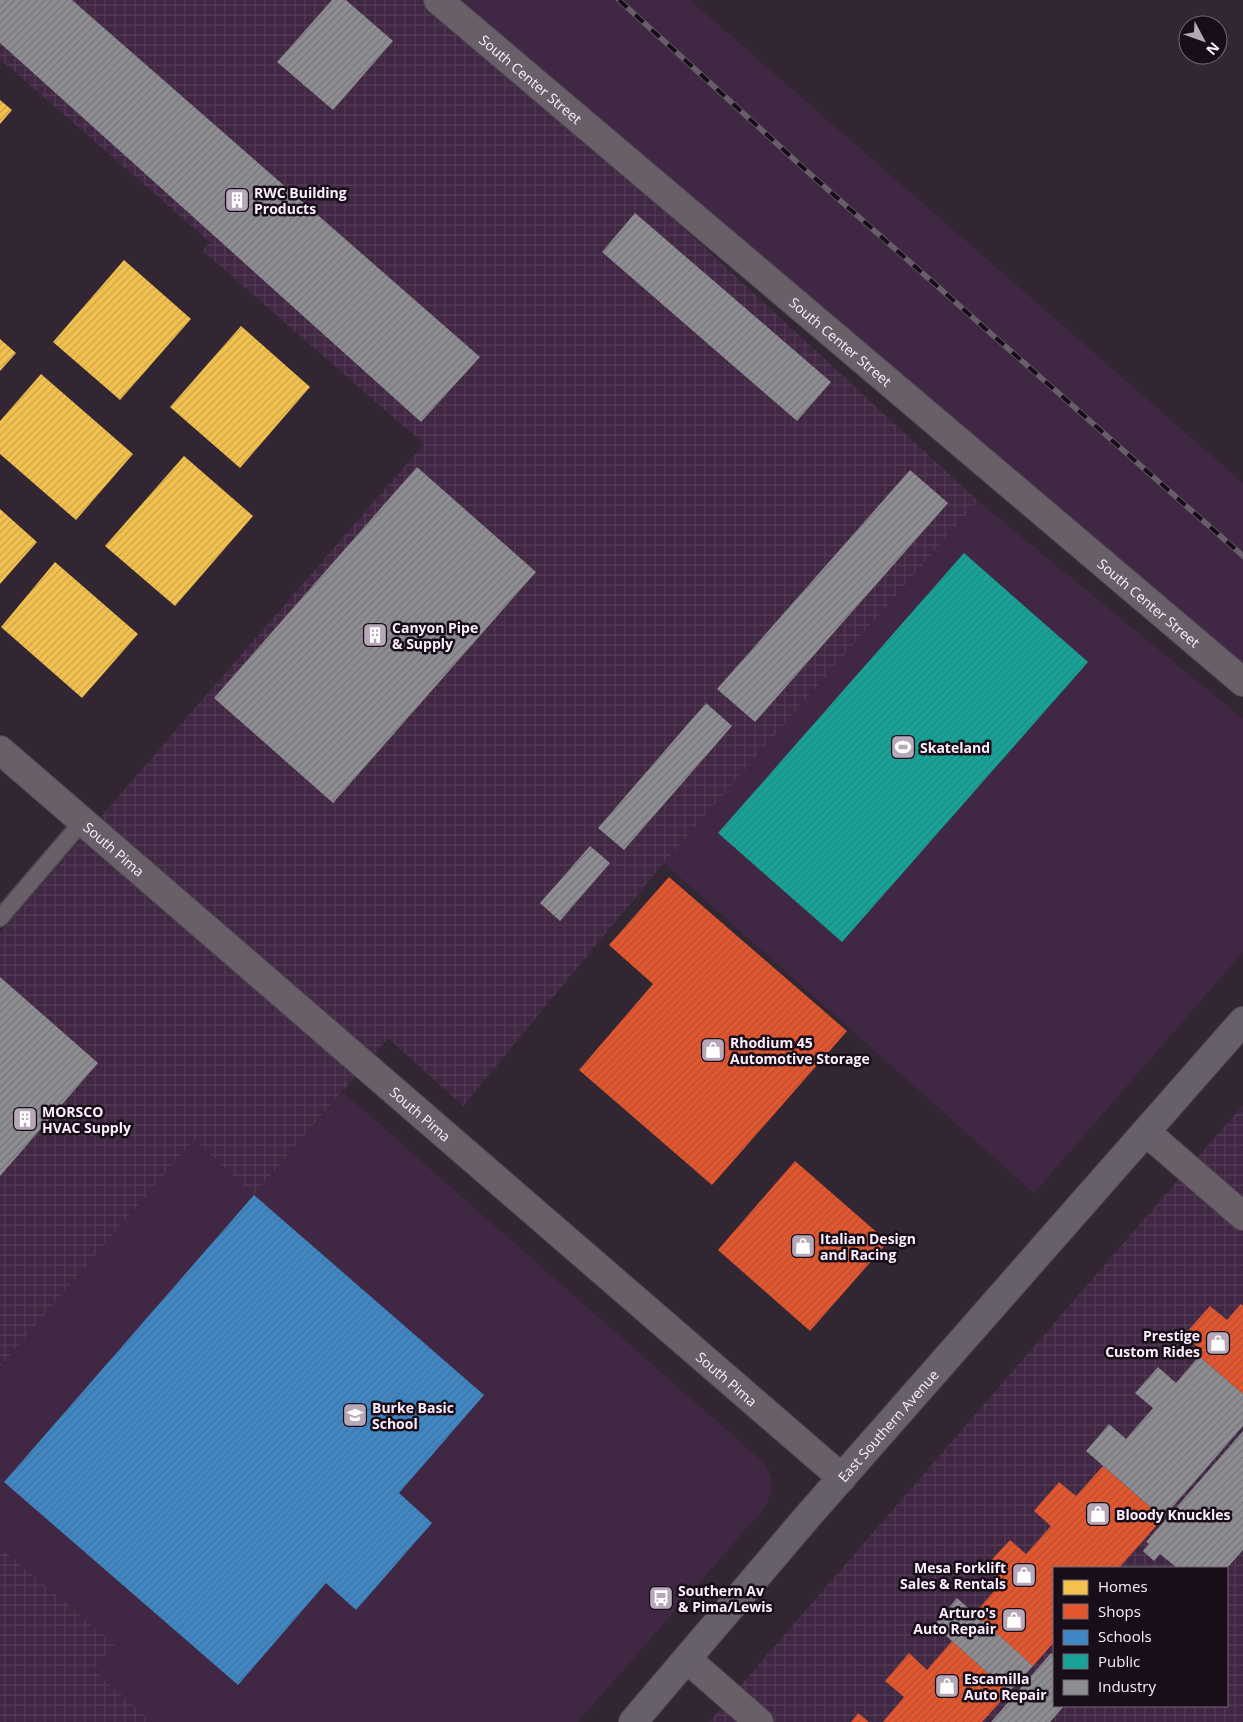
<svg xmlns="http://www.w3.org/2000/svg" width="1243" height="1722" font-family="'Open Sans',sans-serif">
<style>
.built{fill:#402743}
.industrial{fill:url(#industrial-grid);fill-rule:evenodd}
.homes{fill:url(#homes-hatch)}
.shops{fill:url(#shops-hatch)}
.schools{fill:url(#schools-hatch)}
.public{fill:url(#public-hatch)}
.industry{fill:url(#industry-hatch)}
.lines{fill:none;stroke-linecap:round;stroke-linejoin:round}
.lane-casing{stroke:#4f4451;stroke-width:19}
.street-casing{stroke:#4f4451;stroke-width:30}
.secondary-casing{stroke:#4f4451;stroke-width:30}
.lane{stroke:#685f69;stroke-width:16}
.street{stroke:#685f69;stroke-width:28}
.secondary{stroke:#675f6a;stroke-width:28}
.rail-casing{stroke:#685e69;stroke-width:5.5}
.rail{stroke:#180e19;stroke-width:4;stroke-dasharray:11;stroke-linecap:butt}
.labels{text-anchor:middle;dominant-baseline:central;stroke-width:5;stroke-linejoin:round;paint-order:stroke}
.street-label{font-size:14px;fill:#fdeeff;stroke:#180e19}
.poi-label{font-size:14px;font-weight:bold;fill:#fdeeff;stroke:#180e19;text-anchor:start}
</style>
<defs>
<pattern id="industrial-grid" width="8" height="8" patternUnits="userSpaceOnUse" patternTransform="scale(1.25)"><rect width="8" height="8" fill="#402743"/><path d="M0 4h8M4 0v8" fill="none" stroke="#533c56"/></pattern>
<pattern id="homes-hatch" width="6" height="6" patternUnits="userSpaceOnUse" patternTransform="scale(1.25)"><rect width="6" height="6" fill="#f2c14e"/><path d="M-1 1l2-2M0 6l6-6M5 7l2-2" fill="none" stroke="#c8a24e"/></pattern>
<pattern id="shops-hatch" width="6" height="6" patternUnits="userSpaceOnUse" patternTransform="scale(1.25)"><rect width="6" height="6" fill="#e4572e"/><path d="M-1 1l2-2M0 6l6-6M5 7l2-2" fill="none" stroke="#af5138"/></pattern>
<pattern id="schools-hatch" width="6" height="6" patternUnits="userSpaceOnUse" patternTransform="scale(1.25)"><rect width="6" height="6" fill="#3f88c5"/><path d="M-1 1l2-2M0 6l6-6M5 7l2-2" fill="none" stroke="#44719b"/></pattern>
<pattern id="public-hatch" width="6" height="6" patternUnits="userSpaceOnUse" patternTransform="scale(1.25)"><rect width="6" height="6" fill="#17a398"/><path d="M-1 1l2-2M0 6l6-6M5 7l2-2" fill="none" stroke="#278781"/></pattern>
<pattern id="industry-hatch" width="6" height="6" patternUnits="userSpaceOnUse" patternTransform="scale(1.25)"><rect width="6" height="6" fill="#8d8d92"/><path d="M-1 1l2-2M0 6l6-6M5 7l2-2" fill="none" stroke="#76747a"/></pattern>
</defs>
<rect width="100%" height="100%" fill="#322633"/>
<g class="built">
<polygon points="455,0 690,0 1243,483 1243,681"/>
<polygon points="978,501 1243,719 1243,952 1034,1193 664,863"/>
<polygon points="343,1092 764,1463 771,1477 771,1493 766,1506 578,1722 152,1722 92,1670 115,1645 0,1547 0,1367 194,1140 254,1195"/>
</g>
<g class="industrial">
<polygon points="0,0 437,0 978,501 664,863 463,1106 388,1038 254,1195 194,1140 0,1367 0,933 424,444 203,251 210,242 0,59"/>
<path d="M 1243,1105 L 1243,1722 L 709,1722 ZM 1054,1568 L 1227,1568 L 1227,1706 L 1054,1706 Z"/>
<polygon points="0,1547 115,1645 93,1670 152,1722 0,1722"/>
</g>
<g class="homes">
<polygon points="0,100 12,110 0,124"/>
<polygon points="124,260 191,319 120,400 53,342"/>
<polygon points="241,326 310,387 240,468 170,407"/>
<polygon points="0,339 16,353 0,371"/>
<polygon points="41,374 133,454 76,520 0,454 0,421"/>
<polygon points="184,456 253,516 175,606 105,546"/>
<polygon points="0,509 37,542 0,584"/>
<polygon points="55,562 138,634 82,698 1,627"/>
</g>
<g class="shops">
<polygon points="669,877 847,1031 712,1185 579,1070 653,984 609,945"/>
<polygon points="795,1161 888,1242 810,1331 718,1250"/>
<polygon points="1241,1304 1243,1306 1243,1394 1199,1356 1203,1352 1184,1335 1210,1306 1227,1320"/>
<polygon points="1103,1466 1163,1518 1119,1568 1054,1568 1054,1642 1033,1666 974,1614 1002,1582 985,1567 1010,1540 1026,1554 1051,1526 1034,1511 1059,1482 1076,1496"/>
<polygon points="952,1641 1009,1692 982,1722 883,1722 904,1697 885,1681 909,1653 927,1670"/>
<polygon points="858,1713 869,1722 851,1722"/>
</g>
<g class="schools">
<polygon points="254,1195 484,1395 399,1493 432,1523 356,1610 326,1583 238,1685 4,1482"/>
<polygon points="666,1586 673,1592 663,1604 656,1599"/>
</g>
<polygon class="public" points="964,553 1088,662 842,942 718,833"/>
<g class="industry">
<polygon points="0,0 72,0 480,357 421,422 0,43"/>
<polygon points="332,0 346,0 393,41 333,110 277,62"/>
<polygon points="635,213 831,382 797,421 602,252"/>
<polygon points="417,467 536,572 333,803 214,698"/>
<polygon points="910,470 948,503 755,722 717,689"/>
<polygon points="706,703 732,726 624,850 598,828"/>
<polygon points="590,846 610,863 560,921 540,903"/>
<polygon points="0,977 98,1063 0,1176"/>
<polygon points="1199,1356 1243,1394 1243,1426 1163,1518 1086,1451 1109,1424 1126,1439 1153,1408 1135,1393 1158,1367 1176,1383"/>
<polygon points="1243,1431 1243,1550 1227,1568 1177,1568 1160,1554 1154,1561 1143,1551 1149,1544 1146,1542"/>
<polygon points="957,1598 1033,1666 1009,1692 934,1625"/>
<polygon points="1051,1653 1054,1655 1054,1706 1064,1706 1050,1722 991,1722"/>
</g>
<g class="lines">
<defs>
<polyline id="lane" points="0,918 82,822"/>
<g id="street">
<path id="s1" d="M 438,0 L 1243,682"/>
<path id="s2" d="M 0,750 L 842,1478"/>
<polyline points="1146,1132 1243,1216"/>
<polyline points="688,1660 759,1722"/>
</g>
<g id="secondary">
<path id="s3" d="M 633,1722 L 808,1516 L 1243,1021"/>
</g>
</defs>
<use href="#lane" class="lane-casing"/>
<use href="#street" class="street-casing"/>
<use href="#secondary" class="secondary-casing"/>
<use href="#lane" class="lane"/>
<use href="#street" class="street"/>
<use href="#secondary" class="secondary"/>
<defs>
<polyline id="rail" points="619,0 809,173 1243,556"/>
</defs>
<use href="#rail" class="rail-casing"/>
<use href="#rail" class="rail"/>
</g>
<defs>
<symbol id="building-square" viewBox="-11 -11 22 22"><rect x="-9" y="-9" width="18" height="18" rx="4" fill="#b6a8b8" stroke="#180e19"/><path d="M-4-6H4V6H1V3H-1V6H-4ZM-2.5-4.3h1.7v1.8h-1.7ZM.8-4.3h1.7v1.8H.8ZM-2.5-1h1.7V.8h-1.7ZM.8-1h1.7V.8H.8Z" fill="#fff"/></symbol>
<symbol id="stadium-square" viewBox="-11 -11 22 22"><rect x="-9" y="-9" width="18" height="18" rx="4" fill="#b6a8b8" stroke="#180e19"/><path d="M0-5a6.5 5 0 1 0 0 10a6.5 5 0 1 0 0-10ZM-3.5-1.8h7v3.6h-7Z" fill="#fff"/></symbol>
<symbol id="shop-square" viewBox="-11 -11 22 22"><rect x="-9" y="-9" width="18" height="18" rx="4" fill="#b6a8b8" stroke="#180e19"/><path d="M-5-2.5h2.3a2.7 3.5 0 0 1 5.4 0H5L5.5 6h-11ZM-1.5-2.5h3a1.5 2.3 0 0 0-3 0Z" fill="#fff"/></symbol>
<symbol id="school-square" viewBox="-11 -11 22 22"><rect x="-9" y="-9" width="18" height="18" rx="4" fill="#b6a8b8" stroke="#180e19"/><path d="M0-5L7-2L0 1L-7-2ZM-4 1L0 2.5L4 1V4Q0 6-4 4Z" fill="#fff"/></symbol>
<symbol id="bus-square" viewBox="-11 -11 22 22"><rect x="-9" y="-9" width="18" height="18" rx="4" fill="#b6a8b8" stroke="#180e19"/><path d="M-5-6H5V4H4V6H2V4H-2V6H-4V4H-5ZM-3.5-4V0h7V-4ZM-3.5 1.2v1.5H-2V1.2ZM2 1.2v1.5H3.5V1.2Z" fill="#fff"/></symbol>
</defs>
<g fill-rule="evenodd">
<use href="#building-square" x="223" y="186" width="28" height="28"/>
<use href="#building-square" x="361" y="621" width="28" height="28"/>
<use href="#stadium-square" x="889" y="733" width="28" height="28"/>
<use href="#shop-square" x="699" y="1036" width="28" height="28"/>
<use href="#building-square" x="11" y="1105" width="28" height="28"/>
<use href="#shop-square" x="789" y="1232" width="28" height="28"/>
<use href="#shop-square" x="1204" y="1329" width="28" height="28"/>
<use href="#school-square" x="341" y="1401" width="28" height="28"/>
<use href="#shop-square" x="1084" y="1500" width="28" height="28"/>
<use href="#shop-square" x="1010" y="1561" width="28" height="28"/>
<use href="#bus-square" x="647" y="1584" width="28" height="28"/>
<use href="#shop-square" x="1000" y="1606" width="28" height="28"/>
<use href="#shop-square" x="933" y="1672" width="28" height="28"/>
</g>
<g class="labels">
<g class="street-label">
<text stroke="none"><textPath href="#s1" startOffset="122">South Center Street</textPath></text>
<text stroke="none"><textPath href="#s1" startOffset="528">South Center Street</textPath></text>
<text stroke="none"><textPath href="#s1" startOffset="932">South Center Street</textPath></text>
<text stroke="none"><textPath href="#s2" startOffset="151">South Pima</textPath></text>
<text stroke="none"><textPath href="#s2" startOffset="556">South Pima</textPath></text>
<text stroke="none"><textPath href="#s2" startOffset="961">South Pima</textPath></text>
<text stroke="none"><textPath href="#s3" startOffset="391">East Southern Avenue</textPath></text>
</g>
<g class="poi-label">
<text x="254" y="192">RWC Building<tspan x="254" dy="16">Products</tspan></text>
<text x="392" y="627">Canyon Pipe<tspan x="392" dy="16">&amp; Supply</tspan></text>
<text x="920" y="747">Skateland</text>
<text x="730" y="1042">Rhodium 45<tspan x="730" dy="16">Automotive Storage</tspan></text>
<text x="42" y="1111">MORSCO<tspan x="42" dy="16">HVAC Supply</tspan></text>
<text x="820" y="1238">Italian Design<tspan x="820" dy="16">and Racing</tspan></text>
<text x="1200" y="1335" text-anchor="end">Prestige<tspan x="1200" dy="16">Custom Rides</tspan></text>
<text x="372" y="1407">Burke Basic<tspan x="372" dy="16">School</tspan></text>
<text x="1116" y="1514">Bloody Knuckles</text>
<text x="1006" y="1567" text-anchor="end">Mesa Forklift<tspan x="1006" dy="16">Sales &amp; Rentals</tspan></text>
<text x="678" y="1590">Southern Av<tspan x="678" dy="16">&amp; Pima/Lewis</tspan></text>
<text x="996" y="1612" text-anchor="end">Arturo's<tspan x="996" dy="16">Auto Repair</tspan></text>
<text x="964" y="1678">Escamilla<tspan x="964" dy="16">Auto Repair</tspan></text>
</g>
</g>
<rect x="1053" y="1567" width="175" height="140" fill="#180e19" stroke="#746875"/>
<rect x="1063" y="1580" width="25" height="15" fill="#f2c14e" stroke="#746875"/>
<text x="1098" y="1592" font-size="15" fill="#fdeeff">Homes</text>
<rect x="1063" y="1604" width="25" height="15" fill="#e4572e" stroke="#746875"/>
<text x="1098" y="1617" font-size="15" fill="#fdeeff">Shops</text>
<rect x="1063" y="1630" width="25" height="15" fill="#3f88c5" stroke="#746875"/>
<text x="1098" y="1642" font-size="15" fill="#fdeeff">Schools</text>
<rect x="1063" y="1654" width="25" height="15" fill="#17a398" stroke="#746875"/>
<text x="1098" y="1667" font-size="15" fill="#fdeeff">Public</text>
<rect x="1063" y="1680" width="25" height="15" fill="#8d8d92" stroke="#746875"/>
<text x="1098" y="1692" font-size="15" fill="#fdeeff">Industry</text>
<g transform="translate(1203 40) rotate(131)"><circle r="24" fill="#180e19" stroke="#746875"/>
<path d="M0-4L9 19L0 12L-9 19Z" fill="#b6a8b8"/>
<text y="-8" font-size="14" font-weight="bold" text-anchor="middle" fill="#fdeeff">N</text>
</g>
</svg>
